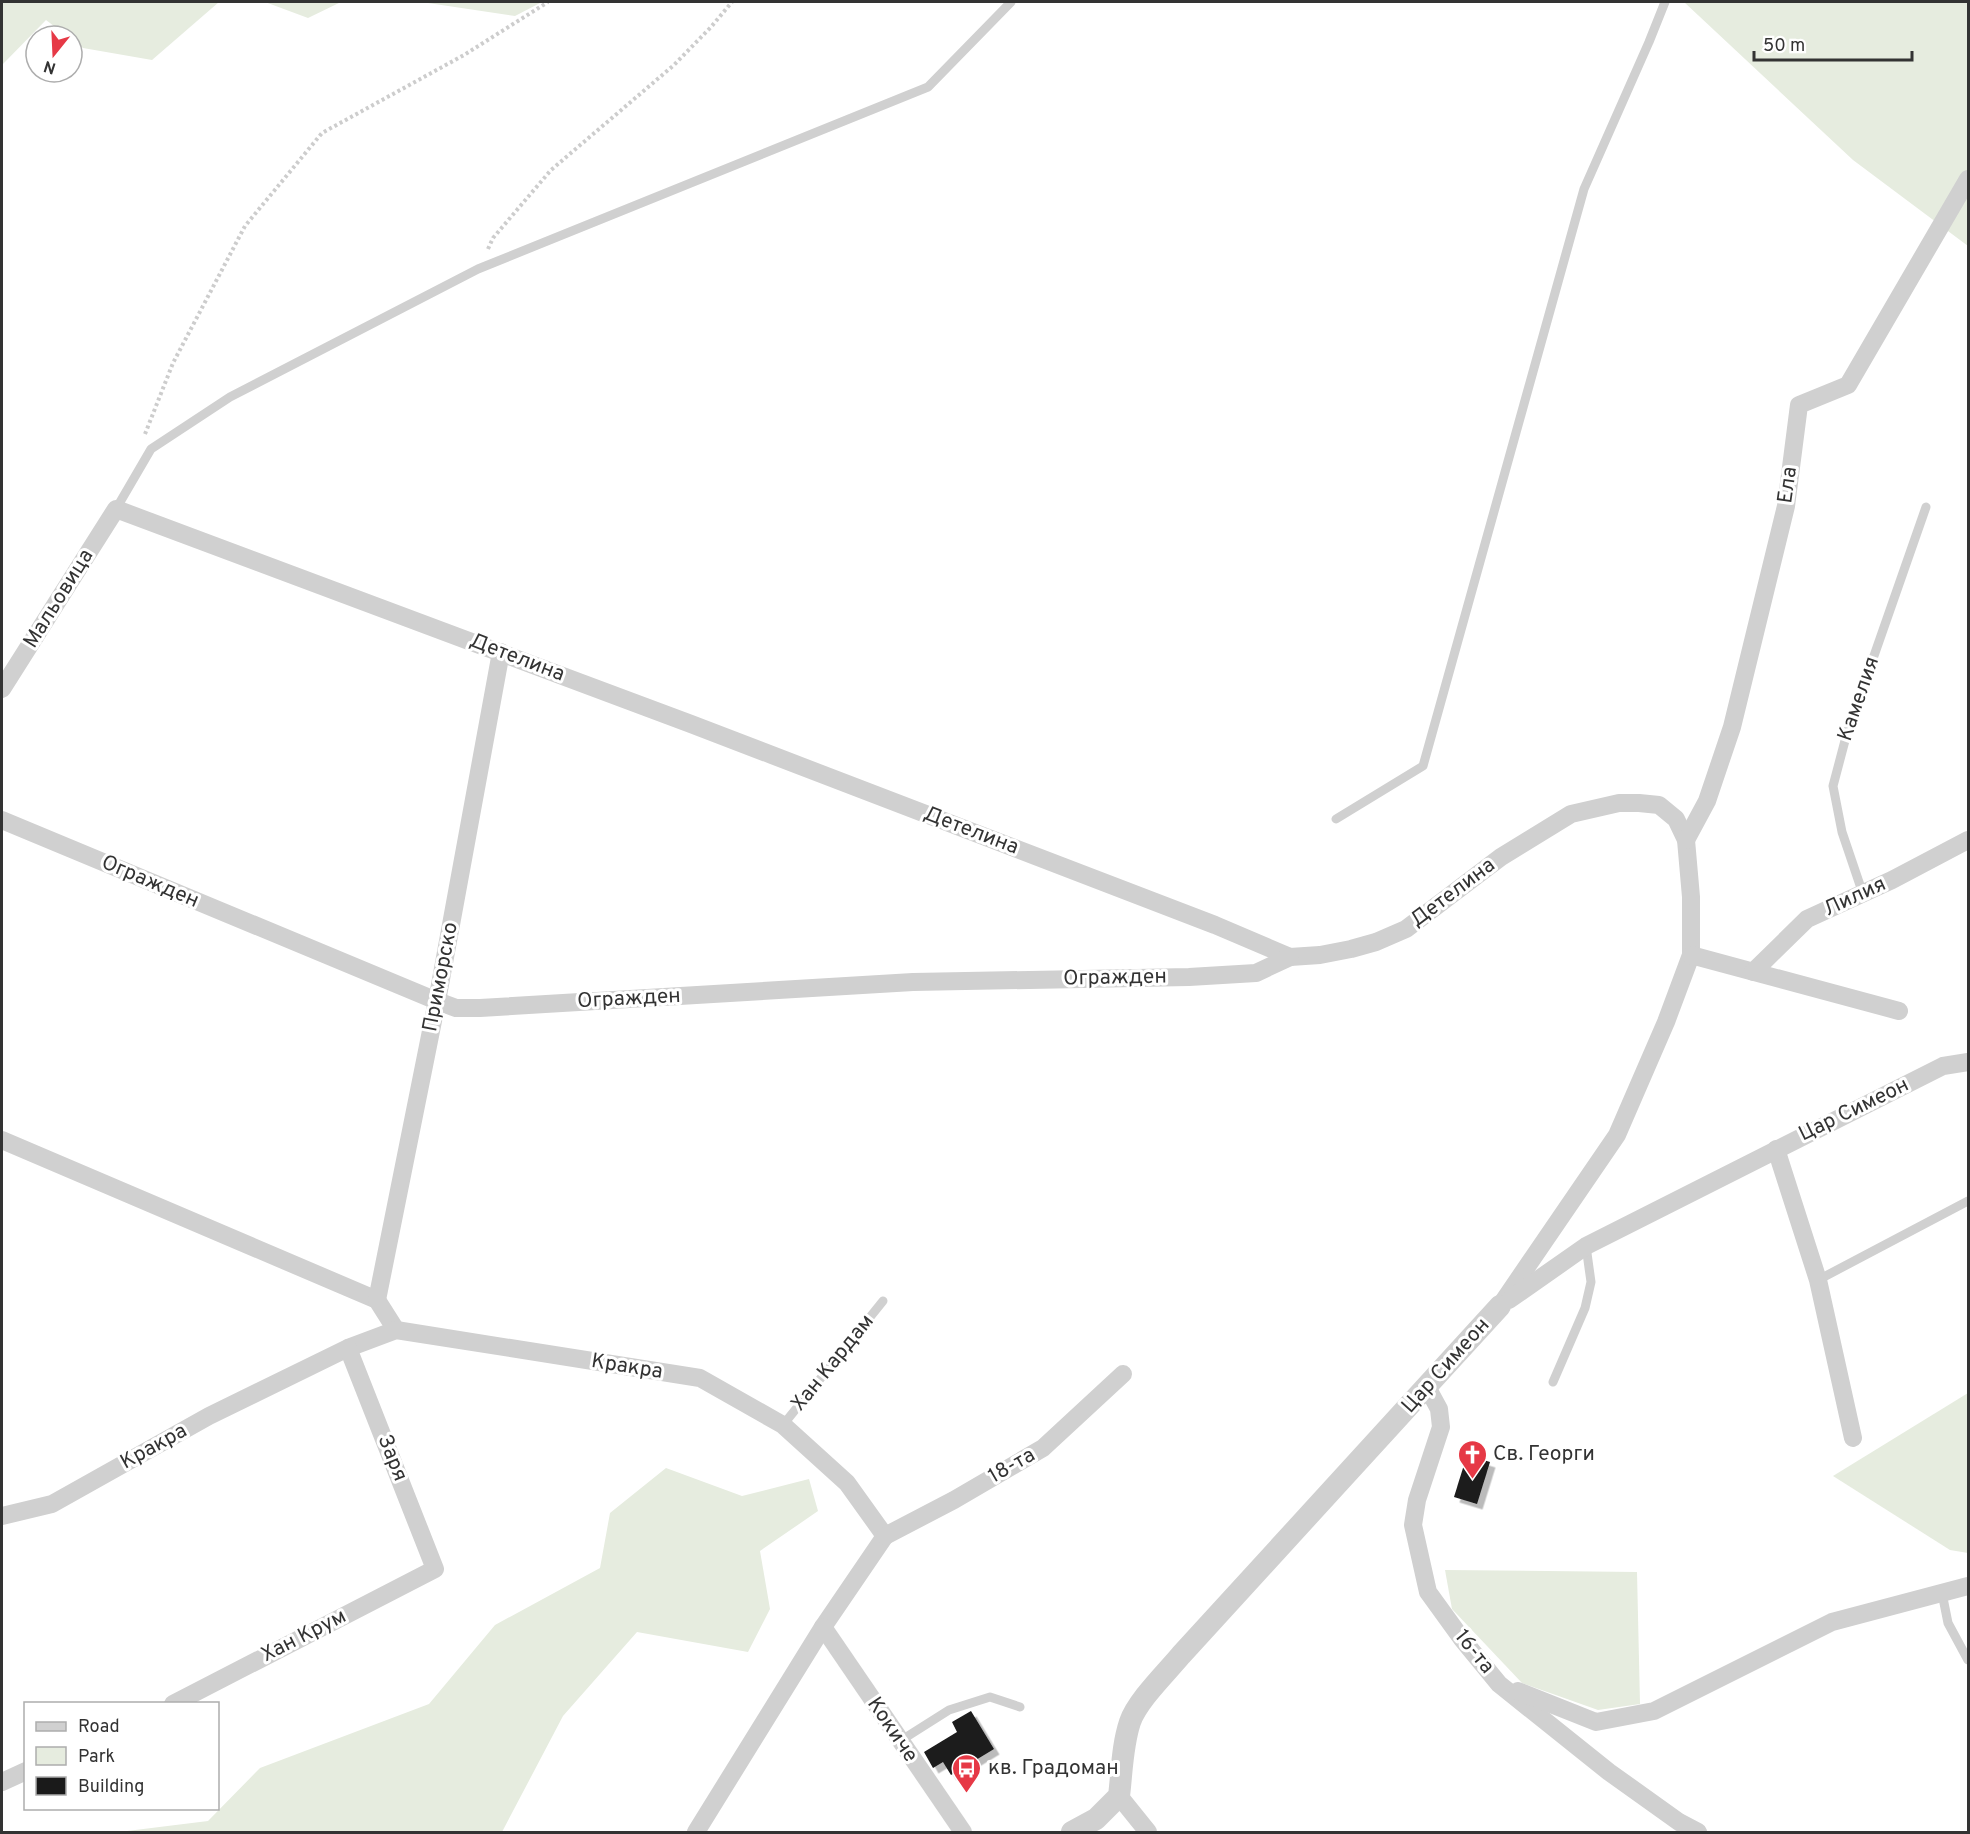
<svg xmlns="http://www.w3.org/2000/svg" width="1970" height="1834" font-family="Overpass,sans-serif">
<style>
.green{fill:#e6ecdf}
.building{fill:#1a1a1a;filter:url(#shadow)}
.lines{fill:none;stroke-linecap:round;stroke-linejoin:round}
.path{stroke:#cdcdcd;stroke-width:4;stroke-dasharray:3 3;stroke-linecap:butt}
.service{stroke:#d0d0d0;stroke-width:9}
.minor{stroke:#d0d0d0;stroke-width:18}
.tertiary{stroke:#d0d0d0;stroke-width:22}
.labels{text-anchor:middle;dominant-baseline:central;stroke-width:6;stroke-linejoin:round;paint-order:stroke}
.street-label{font-size:21px;fill:#333;stroke:#fff}
.poi-label{font-size:21px;fill:#333;stroke:#fff;text-anchor:start}
</style>
<defs>
<filter id="shadow"><feDropShadow dx="5.5" dy="5.5" stdDeviation="0" flood-color="#0004"/></filter>
</defs>
<rect width="100%" height="100%" fill="#fff"/>
<g class="green">
<polygon points="2,2 219,2 152,60 83,48 72,40 72,36 67,36 46,20 2,65"/>
<polygon points="265,2 341,2 308,18"/>
<polygon points="428,2 542,2 515,16 428,3"/>
<polygon points="1684,2 1968,2 1968,246 1853,160"/>
<polygon points="1968,1393 1968,1553 1950,1550 1833,1476"/>
<polygon points="666,1468 742,1496 809,1479 818,1511 760,1551 770,1609 748,1652 637,1632 563,1716 502,1832 119,1832 208,1821 260,1768 429,1704 495,1625 600,1568 610,1513"/>
<polygon points="1445,1570 1637,1572 1640,1704 1598,1710 1522,1683 1452,1609"/>
</g>
<g class="building">
<polygon points="1467,1455 1490,1462 1477,1504 1454,1497"/>
<polygon points="971,1711 994,1749 951,1775 943,1762 933,1768 924,1752 957,1732 952,1722"/>
</g>
<g class="lines">
<g class="path">
<polyline points="488,249 493,238 551,170 674,65 711,27 732,2"/>
<polyline points="145,434 173,363 245,226 322,133 464,55 548,2"/>
</g>
<g class="service">
<polyline points="116,509 151,449 230,397 478,269 928,87 1011,2"/>
<polyline points="1336,819 1423,766 1584,189 1649,42 1665,2"/>
<polyline points="1863,894 1842,832 1833,786 1847,733 1926,507"/>
<polyline points="1818,1280 1968,1201"/>
<polyline points="1553,1382 1585,1308 1591,1282 1586,1246"/>
<polyline points="783,1425 883,1301"/>
<polyline points="1942,1593 1948,1623 1968,1660"/>
<polyline points="900,1741 949,1710 990,1697 1020,1707"/>
</g>
<g class="minor">
<polyline points="2,689 116,509 691,724 1215,925 1290,957 1320,955 1351,949 1376,942 1406,929 1501,857 1571,814 1619,803 1639,803 1659,805 1676,819 1686,840 1691,897 1691,955 1666,1022 1617,1135 1500,1306"/>
<polyline points="2,820 437,1001 456,1008 480,1008 913,982 1189,977 1256,973 1290,957"/>
<polyline points="1686,840 1707,801 1732,727 1786,506 1799,405 1848,385 1968,179"/>
<polyline points="1691,955 1899,1011"/>
<polyline points="1753,972 1807,919 1892,880 1968,840"/>
<polyline points="2,1140 377,1300 396,1330"/>
<polyline points="1776,1149 1818,1280 1853,1438"/>
<polyline points="377,1300 437,1001 501,652"/>
<polyline points="1509,1300 1586,1246 1943,1066 1968,1062"/>
<polyline points="1427,1387 1439,1409 1441,1427 1417,1500 1413,1525 1428,1592 1462,1639 1499,1684 1609,1772 1679,1822 1698,1832"/>
<polyline points="2,1516 52,1504 209,1416 348,1348 396,1330 700,1378 783,1425 847,1483 885,1536 823,1627 696,1832"/>
<polyline points="885,1536 954,1500 1043,1448 1123,1374"/>
<polyline points="823,1627 963,1832"/>
<polyline points="1518,1691 1596,1722 1654,1711 1832,1622 1968,1586"/>
<polyline points="173,1704 435,1569 348,1348"/>
<polyline points="2,1782 26,1771"/>
<polyline points="1119,1796 1148,1832"/>
</g>
<path class="tertiary" d="M 1072,1832 L 1096,1819 L 1119,1796 C 1122,1772 1122,1746 1130,1722 C 1137,1701 1166,1673 1181,1655 L 1500,1306"/>
</g>
<defs>
<symbol id="church-pin" viewBox="-11 -11 22 30"><path d="M0 17L-7.5 6A9.5 9.5 0 1 1 7.5 6Z" fill="#e63946" stroke="#fff"/><path d="M-1.2-6h2.4v3.5h3.3v2.4h-3.3V6h-2.4V-.1h-3.3v-2.4h3.3Z" fill="#fff"/></symbol>
<symbol id="bus-pin" viewBox="-11 -11 22 30"><path d="M0 17L-7.5 6A9.5 9.5 0 1 1 7.5 6Z" fill="#e63946" stroke="#fff"/><path d="M-5-6H5V4H4V6H2V4H-2V6H-4V4H-5ZM-3.5-4V0h7V-4ZM-3.5 1.2v1.5H-2V1.2ZM2 1.2v1.5H3.5V1.2Z" fill="#fff"/></symbol>
</defs>
<g fill-rule="evenodd">
<use href="#church-pin" x="1456" y="1438" width="33" height="45"/>
<use href="#bus-pin" x="950" y="1752" width="33" height="45"/>
</g>
<g class="labels">
<g class="street-label">
<text transform="translate(1788 485) rotate(-82)">Ела</text>
<text transform="translate(59 599) rotate(-58)">Мальовица</text>
<text transform="translate(517 658) rotate(21)">Детелина</text>
<text transform="translate(1859 699) rotate(-71)">Камелия</text>
<text transform="translate(971 831) rotate(21)">Детелина</text>
<text transform="translate(150 882) rotate(23)">Огражден</text>
<text transform="translate(1453 893) rotate(-37)">Детелина</text>
<text transform="translate(1855 897) rotate(-25)">Лилия</text>
<text transform="translate(441 977) rotate(-79)">Приморско</text>
<text transform="translate(1115 978) rotate(-1)">Огражден</text>
<text transform="translate(629 999) rotate(-3)">Огражден</text>
<text transform="translate(1854 1110) rotate(-26)">Цар Симеон</text>
<text transform="translate(833 1363) rotate(-51)">Хан Кардам</text>
<text transform="translate(1446 1366) rotate(-48)">Цар Симеон</text>
<text transform="translate(627 1367) rotate(9)">Кракра</text>
<text transform="translate(154 1447) rotate(-29)">Кракра</text>
<text transform="translate(392 1458) rotate(68)">Заря</text>
<text transform="translate(1012 1466) rotate(-30)">18-та</text>
<text transform="translate(304 1636) rotate(-27)">Хан Крум</text>
<text transform="translate(1474 1652) rotate(51)">16-та</text>
<text transform="translate(892 1730) rotate(56)">Кокиче</text>
</g>
<g class="poi-label">
<text x="1493" y="1454">Св. Георги</text>
<text x="988" y="1768">кв. Градоман</text>
</g>
</g>
<rect width="1970" height="1834" fill="none" stroke="#333333" stroke-width="6"/>
<rect x="24" y="1702" width="195" height="108" fill="#ffffff" stroke="#adadad" stroke-width="1.5"/>
<rect x="36" y="1722" width="30" height="9" fill="#d0d0d0" stroke="#adadad" stroke-width="1.5"/>
<text x="78" y="1732" font-size="18" fill="#333333">Road</text>
<rect x="36" y="1747" width="30" height="18" fill="#e6ecdf" stroke="#adadad" stroke-width="1.5"/>
<text x="78" y="1762" font-size="18" fill="#333333">Park</text>
<rect x="36" y="1777" width="30" height="18" fill="#1a1a1a" stroke="#adadad" stroke-width="1.5"/>
<text x="78" y="1792" font-size="18" fill="#333333">Building</text>
<g transform="translate(54 54) rotate(198)"><circle r="28" fill="#ffffff" stroke="#adadad" stroke-width="1.5"/>
<path d="M0-4.5L10 22L0 15L-10 22Z" fill="#e63946"/>
<text y="-9" font-size="16" font-weight="bold" text-anchor="middle" fill="#333333">N</text>
</g>
<path d="M1754 51v9h158v-9" fill="none" stroke="#333333" stroke-width="3"/>
<text x="1763" y="51" font-size="18" fill="#333333" stroke="#ffffff" stroke-width="4.5" paint-order="stroke">50 m</text>
</svg>
